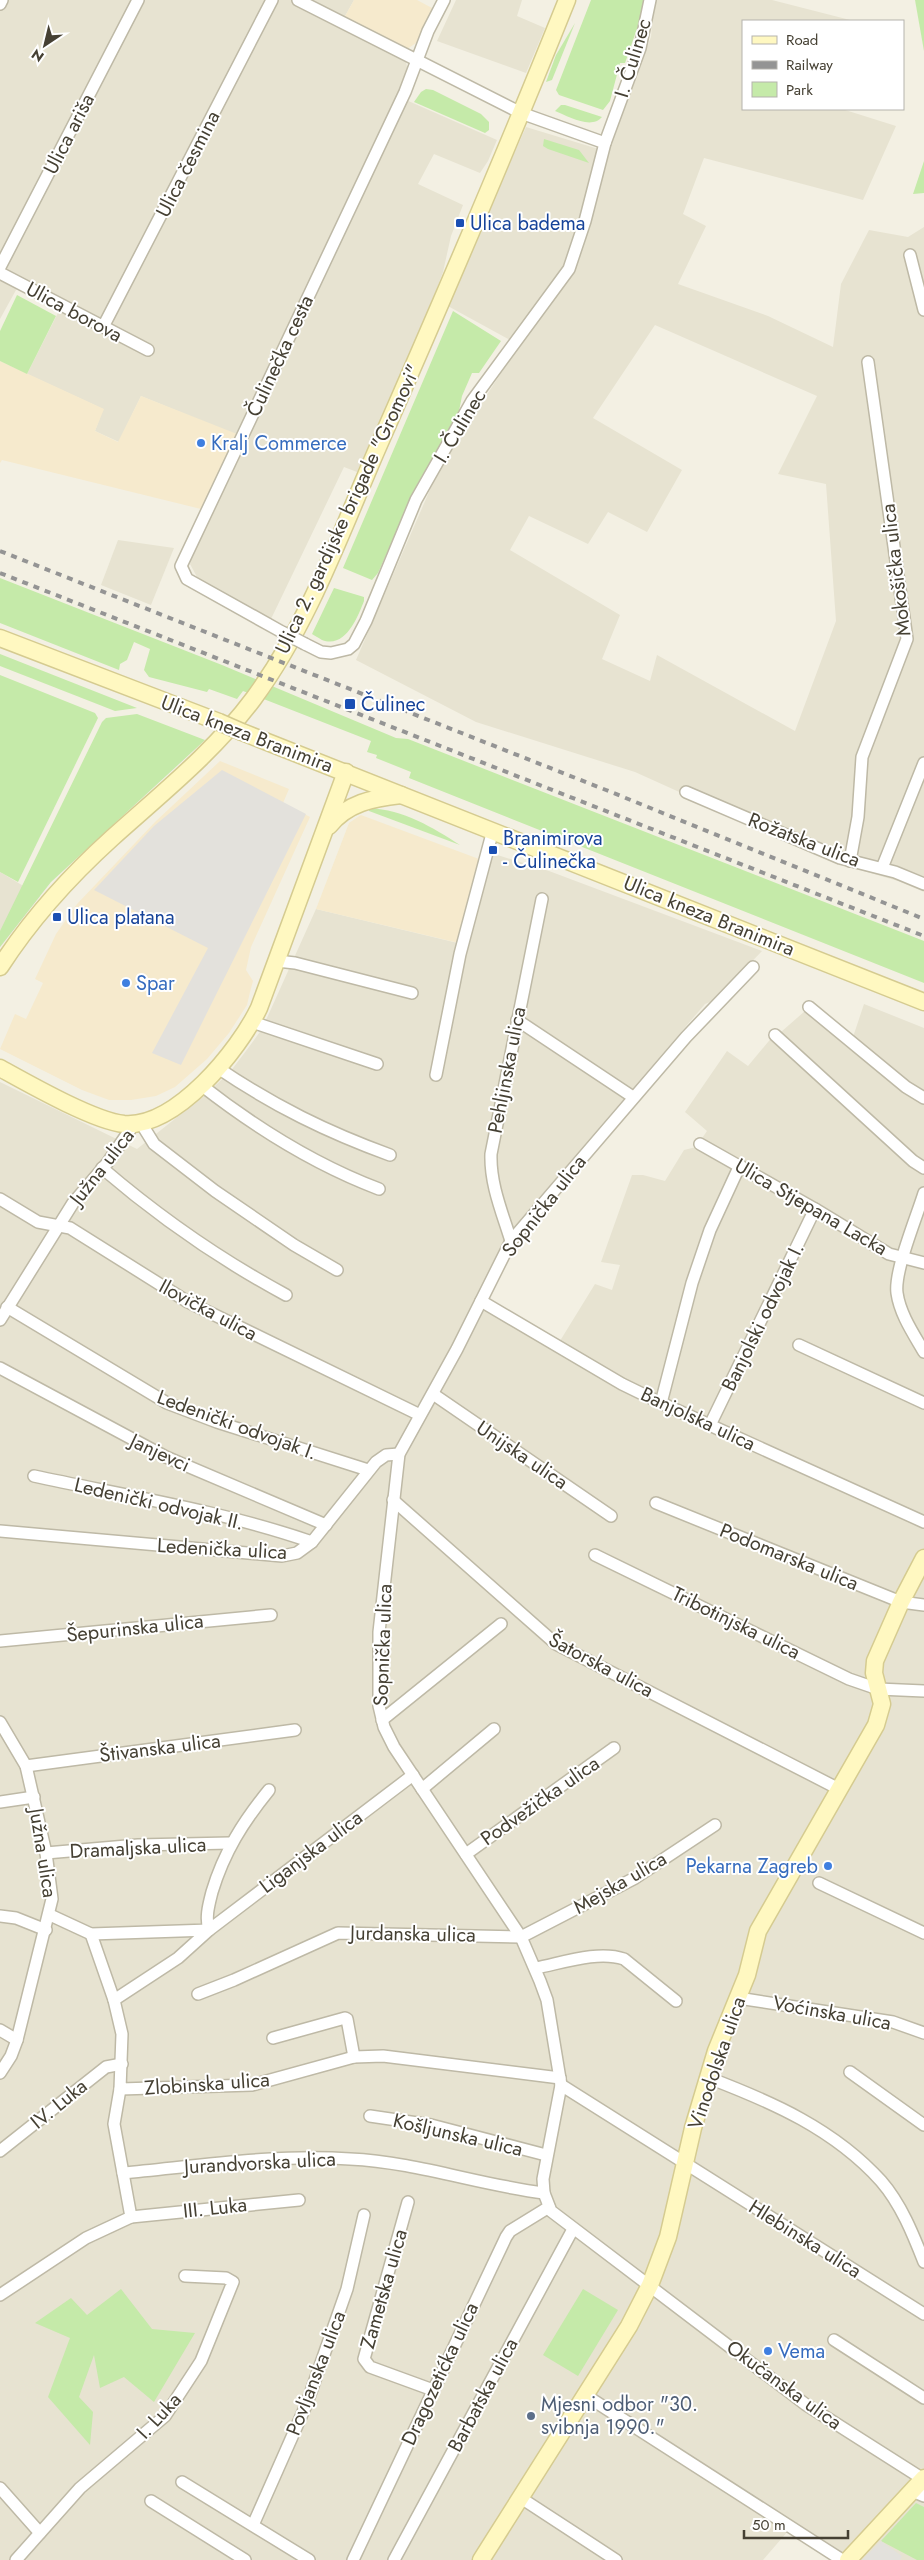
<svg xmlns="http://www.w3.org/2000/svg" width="924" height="2560" font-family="Jost,sans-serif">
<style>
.residential{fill:#e7e3d1;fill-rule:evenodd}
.commercial{fill:#f6eacd}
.green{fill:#c5eaa9}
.parking{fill:#e3e1dc}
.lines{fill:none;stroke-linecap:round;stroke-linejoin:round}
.street-casing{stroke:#beb9a6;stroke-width:14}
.secondary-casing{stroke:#d5cb90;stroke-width:19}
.street{stroke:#fff;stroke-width:11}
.secondary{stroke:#fff8c1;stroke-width:16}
.rail{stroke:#949494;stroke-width:4;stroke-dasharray:6 6;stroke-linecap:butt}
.street-bridge-casing{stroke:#beb9a6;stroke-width:14;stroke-linecap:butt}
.secondary-bridge-casing{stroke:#d5cb90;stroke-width:19;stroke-linecap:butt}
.street-bridge{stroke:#fff;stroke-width:11}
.secondary-bridge{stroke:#fff8c1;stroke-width:16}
.transit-dot{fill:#1a4fb4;stroke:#fff;stroke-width:2}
.shop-dot{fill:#3f7fe0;stroke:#fff;stroke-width:2}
.service-dot{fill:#5c6f8a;stroke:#fff;stroke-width:2}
.labels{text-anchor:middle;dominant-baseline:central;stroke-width:4;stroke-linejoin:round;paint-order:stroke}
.street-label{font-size:20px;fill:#454033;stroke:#fff}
.transit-label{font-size:20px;fill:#164399;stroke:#fff;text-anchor:start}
.shop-label{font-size:20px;fill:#366cbe;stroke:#fff;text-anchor:start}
.service-label{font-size:20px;fill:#4e5e75;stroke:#fff;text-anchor:start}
</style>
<rect width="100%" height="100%" fill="#f3f0e3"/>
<g class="residential">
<polygon points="0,0 354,0 339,27 406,62 408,72 397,96 497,140 488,161 480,173 434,154 418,184 463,205 451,236 443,272 418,338 357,472 344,467 271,619 215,589 197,577 190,564 192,556 248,440 141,396 119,442 95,431 103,409 27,374 63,303 21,281 0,319"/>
<polygon points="456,0 522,0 517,16 545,28 526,73 437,41"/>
<path d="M 654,0 L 772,0 L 854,21 L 743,21 L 743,109 L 842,109 L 896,126 L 863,200 L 704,158 L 683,214 L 706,226 L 678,284 L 768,316 L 833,347 L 841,284 L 869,230 L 908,237 L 924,227 L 924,892 L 898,881 L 839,864 L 635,772 L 476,722 L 356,660 L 439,469 L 519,345 L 446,305 L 526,127 L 605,151 L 651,37 ZM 655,325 L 817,396 L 778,474 L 826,484 L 836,621 L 795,731 L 657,655 L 650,681 L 602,659 L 620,615 L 510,550 L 529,516 L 588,544 L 608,512 L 647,532 L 682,470 L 593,418 Z"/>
<polygon points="118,540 174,548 151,605 101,585"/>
<polygon points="491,853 549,871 762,951 715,1000 705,1004 520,1220 499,1250 474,1304 555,1349 595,1284 612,1290 620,1265 601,1262 632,1175 643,1175 665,1181 684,1150 696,1147 707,1131 685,1112 727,1051 748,1066 778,1030 781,1032 805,1011 849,1049 864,1004 924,1028 924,2560 854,2560 795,2523 763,2560 0,2560 0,1082 137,1149 205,1095 230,1072 249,1047 262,1029 316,909 466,945"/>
<polygon points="0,872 40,896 0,947"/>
</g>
<g class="commercial">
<polygon points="354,0 417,0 432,8 416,43 407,49 344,18"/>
<polygon points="0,361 104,409 95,431 118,442 141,396 237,434 201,509 2,460 0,463"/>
<polygon points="220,761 289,789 283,803 310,817 251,947 246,970 253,981 250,992 247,1005 229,1033 207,1059 175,1087 156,1096 131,1100 109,1100 82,1090 0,1049 15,1014 26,1019 43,983 35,979 56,934 77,904 155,822"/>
<polygon points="361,815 479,859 459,943 316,909 349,823"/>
</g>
<g class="green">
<polygon points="591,0 646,0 642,23 639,23 625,63 620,63 610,101 603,110 559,95 556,90"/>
<polygon points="915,0 924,0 924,51"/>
<polygon points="575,23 552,80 546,82 556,55"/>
<polygon points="426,89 433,90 481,114 489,122 489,130 485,133 414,102 421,92"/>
<path d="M 561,105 L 565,105 L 602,117 C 591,130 568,116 555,111 Z"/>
<polygon points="544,139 579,150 589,163 548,149 543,146"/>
<polygon points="924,161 924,193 913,194"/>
<polygon points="17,295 56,316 27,374 0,361 0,331"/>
<polygon points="453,311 501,341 479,373 472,373 462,396 458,416 418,483 378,573 372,580 343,568"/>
<polygon points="0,578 222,665 396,738 408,739 924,941 924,983 409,778 411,772 376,758 377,755 367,752 371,741 243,691 237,699 209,689 207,692 149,677 144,670 150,649 134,642 127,660 120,664 119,670 0,623"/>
<path d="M 334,588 L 364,597 L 364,601 C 358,616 346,649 322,640 C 319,638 315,636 312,634 Z"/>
<polygon points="0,654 137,708 115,711 0,666"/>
<polygon points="0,675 95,713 98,718 18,882 0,872"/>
<polygon points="137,714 205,740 51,882 0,947 0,931 102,722 106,718"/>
<path d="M 369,808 C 404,810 432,827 460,845 L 369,811 Z"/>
<polygon points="121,2289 152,2329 195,2333 154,2402 124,2377 100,2388 94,2355 79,2397 93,2412 90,2445 48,2397 70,2338 35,2323 71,2298 87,2315"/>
<polygon points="583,2289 618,2310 578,2376 543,2355"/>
<polygon points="916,2503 924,2507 924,2560 917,2560 881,2541"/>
</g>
<g class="parking">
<polygon points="222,770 306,814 181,1065 152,1053 208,948 94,890 154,826"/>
<polygon points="881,2541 902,2556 900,2560 862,2560"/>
</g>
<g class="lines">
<defs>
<g id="street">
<polyline points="298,0 521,113 605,143"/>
<polyline points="0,4 2,0"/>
<polyline points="910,255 924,310"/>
<polyline points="0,267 138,0"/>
<polyline points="0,273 148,350"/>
<polyline points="103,327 272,0"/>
<polyline points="282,632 187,579 181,566 405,92 428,31 444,0"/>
<polyline points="305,644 321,652 331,653 348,649 354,644 366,621 416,500 472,401 569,269 585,221 605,143 640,48 650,0"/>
<polyline points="686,792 840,858 895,872 924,884"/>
<polyline points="850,861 858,817 862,757 907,639 868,362"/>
<polyline points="882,868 924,763"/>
<polyline points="277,961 295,963 412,993"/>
<polyline points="753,967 686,1037 511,1241 457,1349 399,1454 379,1632 379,1706 384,1727 394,1747 521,1937 540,1981 547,2000 561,2085 543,2179 544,2193 551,2211 805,2404 923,2479"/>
<polyline points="809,1007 906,1087 924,1098"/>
<polyline points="517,1020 633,1097"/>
<polyline points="252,1022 377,1064"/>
<polyline points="775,1035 913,1161 924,1168"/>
<path d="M 218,1068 C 274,1106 327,1132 390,1155"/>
<polyline points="436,1075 460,954 493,830"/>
<path d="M 201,1085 C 256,1128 313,1164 379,1189"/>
<polyline points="141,1123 154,1144 215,1191 294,1245 337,1270"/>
<polyline points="700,1144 815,1209 889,1254 924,1263"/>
<path d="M 102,1168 C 158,1216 221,1260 286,1295"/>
<path d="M 924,1193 C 917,1216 894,1271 897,1293 C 900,1314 913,1333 924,1352"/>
<polyline points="0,1199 38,1222 70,1228 188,1302 420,1415"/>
<path d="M 511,1241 C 502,1212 490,1184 491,1154 L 542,899"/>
<polyline points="481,1301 622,1384 661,1403 924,1522"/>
<polyline points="7,1307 167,1403 217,1422 368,1470"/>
<polyline points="0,1320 73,1203 108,1162 134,1124"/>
<polyline points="799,1345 924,1403"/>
<polyline points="0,1368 166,1457 326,1525"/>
<polyline points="433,1394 611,1516"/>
<polyline points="661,1403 692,1283 710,1230 740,1165"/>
<polyline points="710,1425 815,1209"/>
<path d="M 34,1476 C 127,1496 222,1511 312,1542"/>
<polyline points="393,1500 556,1644 839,1789"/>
<polyline points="656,1503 901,1602 924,1605"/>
<polyline points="0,1531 282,1556 297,1553 312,1542 376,1462 386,1455 399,1454"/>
<polyline points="595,1555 849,1679 878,1689 924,1691"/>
<polyline points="0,1641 271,1615"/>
<polyline points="382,1720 501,1624"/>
<polyline points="0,1722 26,1766 46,1853 52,1899 17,2040 11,2056 0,2073"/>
<polyline points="26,1766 295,1730"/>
<polyline points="422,1789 494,1729"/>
<polyline points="0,1802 34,1797"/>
<polyline points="46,1853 138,1845 230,1843"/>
<polyline points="466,1854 614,1748"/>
<polyline points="819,1883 924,1933"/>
<path d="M 50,1915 L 91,1934 L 209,1930 C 205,1917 209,1904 212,1892 C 224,1852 243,1822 269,1790"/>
<polyline points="0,1916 16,1918 46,1930"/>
<polyline points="91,1934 114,2000 178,1958 209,1930 413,1775"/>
<path d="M 536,1968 C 562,1963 598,1950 624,1959 L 676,2001"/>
<polyline points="198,1994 234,1980 338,1933 521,1937 635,1878 715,1825"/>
<polyline points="738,1998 893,2022 924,2033"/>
<polyline points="114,2000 122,2034 120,2089 252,2085 354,2057 383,2056 560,2078"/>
<polyline points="0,2030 17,2040"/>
<polyline points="273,2038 345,2018 347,2019 354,2057"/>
<polyline points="850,2072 924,2125"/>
<path d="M 709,2078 C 772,2102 834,2129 881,2181 C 901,2204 913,2234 924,2262"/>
<polyline points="561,2085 924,2314"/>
<polyline points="370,2116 431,2125 546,2155"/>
<polyline points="0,2151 106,2067 122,2064"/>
<path d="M 123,2173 C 198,2166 275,2154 350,2159 C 416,2162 479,2185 544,2193"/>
<polyline points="408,2202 364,2359 370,2367 433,2390"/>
<polyline points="131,2217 299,2200"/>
<polyline points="0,2295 86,2238 131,2217 114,2124 120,2089"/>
<polyline points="834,2340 924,2398"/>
<polyline points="585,2395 842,2560"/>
<polyline points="182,2482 309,2560"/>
<polyline points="0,2488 40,2533"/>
<polyline points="912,2491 924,2496"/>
<polyline points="521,2498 616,2560"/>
<polyline points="151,2501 245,2560"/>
<polyline points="253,2525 307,2403 347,2289 364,2215"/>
<polyline points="16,2560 80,2488 165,2416 201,2361 233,2282 226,2278 185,2276"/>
<polyline points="353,2560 506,2237 510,2231 549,2207"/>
<polyline points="394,2560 573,2229"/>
</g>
<g id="secondary">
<polyline points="0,638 219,722"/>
<polyline points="242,732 924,1002"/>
<path d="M 329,826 C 347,803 373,798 401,795"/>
<path d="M 0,967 C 31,919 70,876 112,838 C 162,793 214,752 254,698 C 309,623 341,532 378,447 C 443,299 507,150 567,0"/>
<path d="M 0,1068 C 29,1084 94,1121 124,1124 C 176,1128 239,1050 259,1008 L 346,772"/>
<polyline points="481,2560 629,2326 650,2285 668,2237 693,2128 716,2051 747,1975 758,1931 876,1725 882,1704 874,1673 875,1661 901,1602 924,1558"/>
<polyline points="848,2560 924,2478"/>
</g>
</defs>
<use href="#street" class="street-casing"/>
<use href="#secondary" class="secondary-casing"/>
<use href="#street" class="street"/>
<use href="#secondary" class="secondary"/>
<g class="rail">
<polyline points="0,551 606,790 924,919"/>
<polyline points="0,573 924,936"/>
</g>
<defs>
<polyline id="street-bridge" points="282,632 305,644"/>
<polyline id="secondary-bridge" points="219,722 242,732"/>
</defs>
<use href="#street-bridge" class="street-bridge-casing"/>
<use href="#secondary-bridge" class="secondary-bridge-casing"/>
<use href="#street-bridge" class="street-bridge"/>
<use href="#secondary-bridge" class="secondary-bridge"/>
</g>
<g class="transit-dot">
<rect x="455" y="218" width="10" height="10" rx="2.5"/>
<rect x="344" y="698" width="12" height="12" rx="2.5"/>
<rect x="488" y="845" width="10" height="10" rx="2.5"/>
<rect x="52" y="912" width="10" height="10" rx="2.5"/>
</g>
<g class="shop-dot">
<circle cx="201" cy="443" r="5"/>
<circle cx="126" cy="983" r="5"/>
<circle cx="828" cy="1866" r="5"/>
<circle cx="768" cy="2351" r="5"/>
</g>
<circle class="service-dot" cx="531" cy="2416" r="5"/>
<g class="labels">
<g class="street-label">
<text transform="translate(633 58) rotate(-73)">I. Čulinec</text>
<text transform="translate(69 134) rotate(-63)">Ulica ariša</text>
<text transform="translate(188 164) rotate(-63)">Ulica česmina</text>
<text transform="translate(74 312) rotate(28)">Ulica borova</text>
<text transform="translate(280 356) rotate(-65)">Čulinečka cesta</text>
<text transform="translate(460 426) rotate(-59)">I. Čulinec</text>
<text transform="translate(348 509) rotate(-65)">Ulica 2. gardijske brigade "Gromovi"</text>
<text transform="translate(896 570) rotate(-97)">Mokošička ulica</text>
<text transform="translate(247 734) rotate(21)">Ulica kneza Branimira</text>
<text transform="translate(804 840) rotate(21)">Rožatska ulica</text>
<text transform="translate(709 916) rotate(22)">Ulica kneza Branimira</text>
<text transform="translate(507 1070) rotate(-79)">Pehljinska ulica</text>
<text transform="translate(102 1167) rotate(-52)">Južna ulica</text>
<text transform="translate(544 1206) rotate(-52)">Sopnička ulica</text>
<text transform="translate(811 1207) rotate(30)">Ulica Stjepana Lacka</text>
<text transform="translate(208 1310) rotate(28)">Ilovička ulica</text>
<text transform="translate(763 1317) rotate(-64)">Banjolski odvojak I.</text>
<text transform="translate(698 1419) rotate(25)">Banjolska ulica</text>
<text transform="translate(237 1425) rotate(20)">Ledenički odvojak I.</text>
<text transform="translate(160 1453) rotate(25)">Janjevci</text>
<text transform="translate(522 1455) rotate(34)">Unijska ulica</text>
<text transform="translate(159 1504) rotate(13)">Ledenički odvojak II.</text>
<text transform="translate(222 1549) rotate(3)">Ledenička ulica</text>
<text transform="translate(789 1557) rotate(22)">Podomarska ulica</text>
<text transform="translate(736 1623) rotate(26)">Tribotinjska ulica</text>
<text transform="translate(135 1628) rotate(-6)">Šepurinska ulica</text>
<text transform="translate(383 1645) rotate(-88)">Sopnička ulica</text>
<text transform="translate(601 1665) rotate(28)">Šatorska ulica</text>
<text transform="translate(160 1748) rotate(-7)">Štivanska ulica</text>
<text transform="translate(540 1801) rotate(-35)">Podvežička ulica</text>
<text transform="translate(138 1848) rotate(-3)">Dramaljska ulica</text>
<text transform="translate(311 1852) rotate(-37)">Liganjska ulica</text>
<text transform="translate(43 1853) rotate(81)">Južna ulica</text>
<text transform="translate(620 1883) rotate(-30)">Mejska ulica</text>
<text transform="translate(413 1934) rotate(1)">Jurdanska ulica</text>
<text transform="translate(832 2013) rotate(10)">Voćinska ulica</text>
<text transform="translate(717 2063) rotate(-71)">Vinodolska ulica</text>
<text transform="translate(207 2084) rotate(-4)">Zlobinska ulica</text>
<text transform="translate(59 2104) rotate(-39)">IV. Luka</text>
<text transform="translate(458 2135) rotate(13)">Košljunska ulica</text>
<text transform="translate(260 2163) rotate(-3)">Jurandvorska ulica</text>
<text transform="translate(215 2208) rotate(-6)">III. Luka</text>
<text transform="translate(805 2239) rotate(32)">Hlebinska ulica</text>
<text transform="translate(384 2289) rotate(-74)">Zametska ulica</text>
<text transform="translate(316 2373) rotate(-69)">Povljanska ulica</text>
<text transform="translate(440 2374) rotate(-65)">Dragozetićka ulica</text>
<text transform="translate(784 2385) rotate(36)">Okučanska ulica</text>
<text transform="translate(483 2395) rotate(-62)">Barbatska ulica</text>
<text transform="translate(159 2416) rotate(-47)">I. Luka</text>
</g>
<g class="transit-label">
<text x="470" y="223">Ulica badema</text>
<text x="361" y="704">Čulinec</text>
<text x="503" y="838">Branimirova<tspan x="503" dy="23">- Čulinečka</tspan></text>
<text x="67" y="917">Ulica platana</text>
</g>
<g class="shop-label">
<text x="211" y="443">Kralj Commerce</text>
<text x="136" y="983">Spar</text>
<text x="818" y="1866" text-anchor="end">Pekarna Zagreb</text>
<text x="778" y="2351">Vema</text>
</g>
<g class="service-label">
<text x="541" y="2404">Mjesni odbor "30.<tspan x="541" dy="23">svibnja 1990."</tspan></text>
</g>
</g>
<rect x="742" y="20" width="162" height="90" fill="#ffffff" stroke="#b5b3ad"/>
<rect x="752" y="36" width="25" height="8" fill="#fff8c1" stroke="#b5b3ad"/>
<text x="786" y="45" font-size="15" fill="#454033">Road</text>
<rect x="752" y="61" width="25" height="8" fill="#949494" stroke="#b5b3ad"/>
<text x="786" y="70" font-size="15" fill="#454033">Railway</text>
<rect x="752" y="82" width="25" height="15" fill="#c5eaa9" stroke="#b5b3ad"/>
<text x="786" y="95" font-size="15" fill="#454033">Park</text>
<g transform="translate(45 45) rotate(215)" stroke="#ffffff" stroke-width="4" paint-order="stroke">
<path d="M0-4L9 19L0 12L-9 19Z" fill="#454033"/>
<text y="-8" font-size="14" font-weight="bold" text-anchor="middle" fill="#454033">N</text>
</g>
<path d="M744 2530v8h104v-8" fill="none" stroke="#454033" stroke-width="2.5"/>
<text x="752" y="2530" font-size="15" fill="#454033" stroke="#ffffff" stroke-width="4" paint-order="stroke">50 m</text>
</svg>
